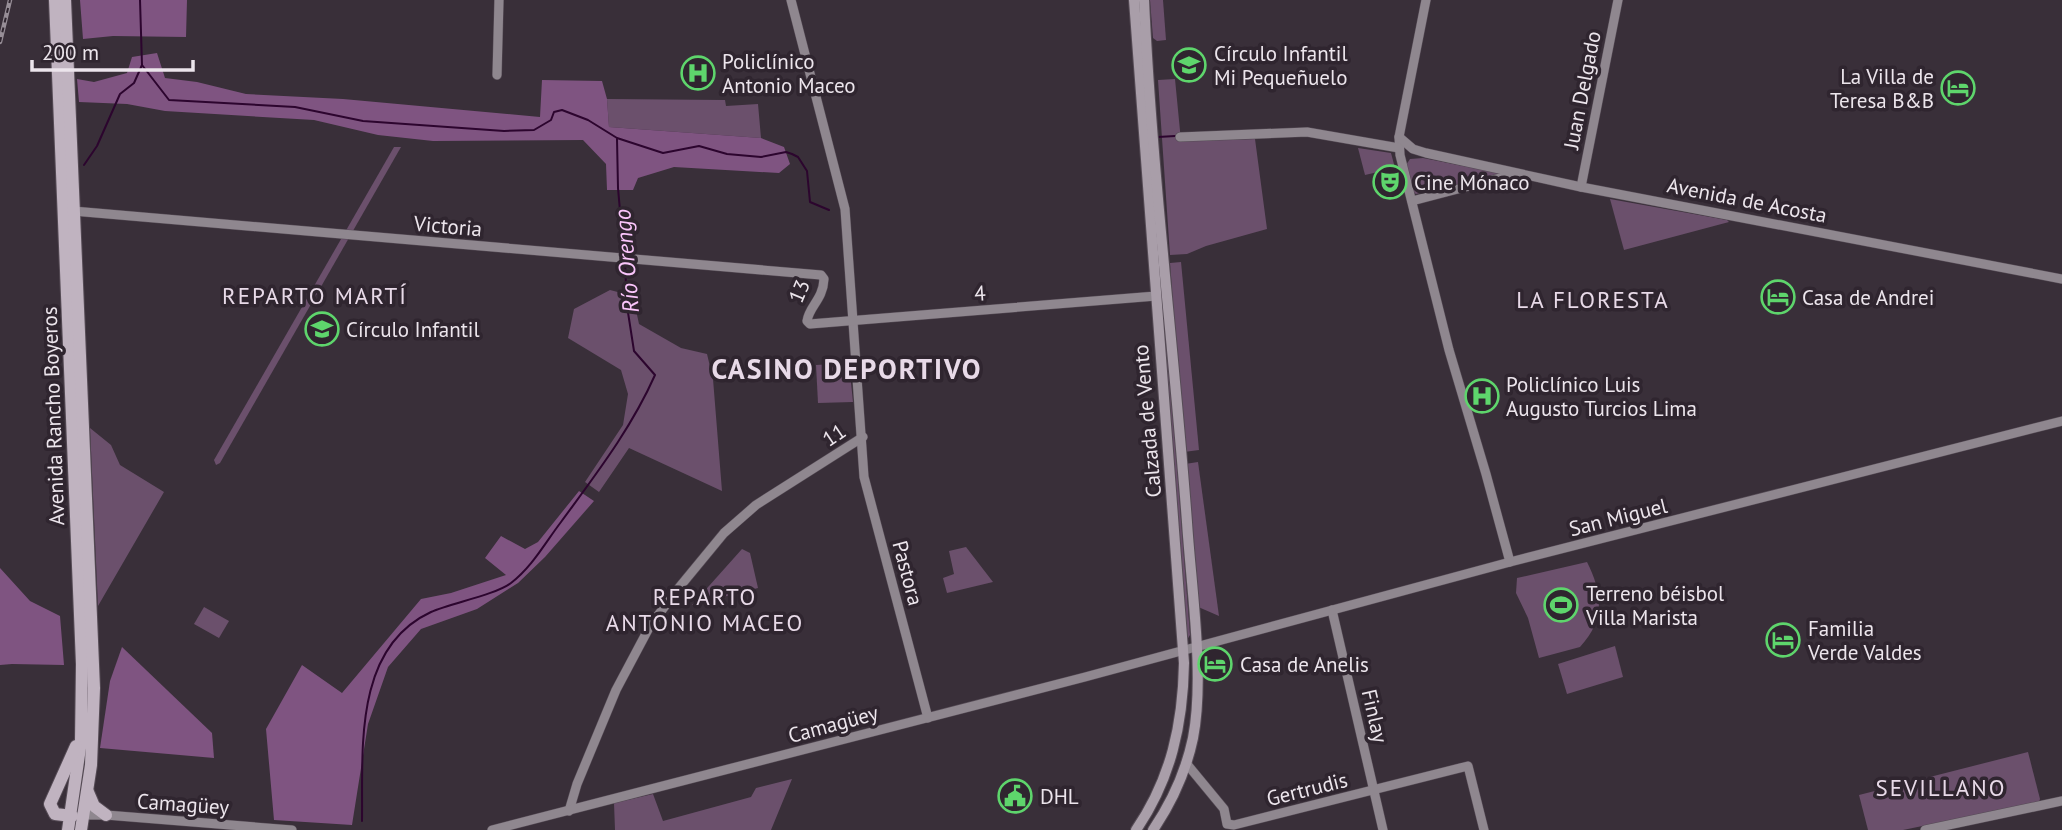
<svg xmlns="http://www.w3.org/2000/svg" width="2062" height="830" font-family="'PT Sans',sans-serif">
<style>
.green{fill:#6b506c}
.forest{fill:#7f5481}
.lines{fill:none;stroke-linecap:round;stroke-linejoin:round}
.stream{stroke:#2c052e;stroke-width:2}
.secondary-casing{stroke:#564c56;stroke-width:10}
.primary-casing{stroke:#564c56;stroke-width:12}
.highway-casing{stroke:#564c56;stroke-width:14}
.secondary{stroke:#8f878f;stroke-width:9}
.primary{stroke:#a99ea9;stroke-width:10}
.highway{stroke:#c0b3c0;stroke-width:12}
.rail-casing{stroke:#978e97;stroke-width:4.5}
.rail{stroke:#2f252f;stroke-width:2;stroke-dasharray:5;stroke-linecap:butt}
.labels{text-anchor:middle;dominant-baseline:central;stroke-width:7;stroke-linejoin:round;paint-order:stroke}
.poi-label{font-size:21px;fill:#ece5ec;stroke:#2f252f;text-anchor:start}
.street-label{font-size:21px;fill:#ece5ec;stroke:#2f252f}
.water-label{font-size:23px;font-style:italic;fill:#fac5fb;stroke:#2f252f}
.neighbourhood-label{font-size:23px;letter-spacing:2px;fill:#e8dae8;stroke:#2f252f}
.district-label{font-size:28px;font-weight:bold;letter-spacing:2px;fill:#e8dae8;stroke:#2f252f}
</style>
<rect width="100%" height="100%" fill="#392f39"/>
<g class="green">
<polygon points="1141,0 1190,635 1187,640 1177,543"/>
<polygon points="1150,0 1163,0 1166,40 1157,41 1153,38"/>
<polygon points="1175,79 1181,141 1255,139 1267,229 1206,246 1187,254 1170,255 1158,80"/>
<polygon points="607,99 725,100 726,106 758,104 761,138 609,127"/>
<polygon points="394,147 401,147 220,463 216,465 214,460"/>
<polygon points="1358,148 1391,153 1395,168 1365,175"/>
<polygon points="1423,158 1499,173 1500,174 1416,194 1413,192 1406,165 1410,159"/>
<polygon points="1610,199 1727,220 1729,222 1624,250"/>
<polygon points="1181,262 1199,450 1184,452 1170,263"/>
<polygon points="610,290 633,296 639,324 681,348 707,354 713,379 722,491 629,448 599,492 585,482 623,425 628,394 621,370 568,338 574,309"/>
<polygon points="849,363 853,402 818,403 816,365"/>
<polygon points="90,428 111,445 120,465 164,492 98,606"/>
<polygon points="1198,462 1219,616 1196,606 1185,464"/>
<polygon points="966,547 993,582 947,593 943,578 954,574 949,551"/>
<polygon points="742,549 750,553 758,588 692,605"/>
<path d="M 1587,562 C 1603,594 1605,620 1580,647 L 1539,658 L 1528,618 L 1516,593 L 1517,578 Z"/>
<polygon points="204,607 229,621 219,638 194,624"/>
<polygon points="1615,646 1623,677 1567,694 1558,664"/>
<polygon points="2028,752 2040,799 2039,802 1903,830 1868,830 1859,795"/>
<polygon points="792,779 771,830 615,830 614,803 653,794 663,821 751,797 756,788"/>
</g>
<g class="forest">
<polygon points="80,0 187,0 186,37 113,36 83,39"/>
<polygon points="157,53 165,78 197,82 246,94 343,99 540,117 542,80 602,81 607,99 609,127 761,138 784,147 790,164 779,173 674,167 638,178 633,190 607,190 606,164 583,140 433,141 378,135 314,120 165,111 127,104 79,102 77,79 94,82 127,73 132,57"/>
<polygon points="579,491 594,501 545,557 518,583 477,609 421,629 388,667 368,724 352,825 274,820 266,729 302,665 342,693 421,599 451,593 506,575 485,558 501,536 525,549 538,542"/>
<polygon points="0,568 30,601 60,616 64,665 12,664 0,665"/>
<polygon points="122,647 212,733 214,758 100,748 110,681"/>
</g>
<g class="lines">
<g class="stream">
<polyline points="140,0 142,65 169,100 295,107 363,121 504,131 534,130 551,120 554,112 562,110 588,120 617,138 663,153 699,146 727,154 761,157 786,152 792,154 798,157 807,171 810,202 829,210"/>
<polyline points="1158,137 1175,136"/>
<polyline points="617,139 618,188 624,256"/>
<polyline points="84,165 97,146 120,94 134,83 142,65"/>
<path d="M 362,821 C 363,750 353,648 431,612 C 451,603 495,595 511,583 C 532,567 545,543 561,522 C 596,474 631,429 655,375 L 634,351 L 627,306 L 625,262"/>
</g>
<defs>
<g id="secondary">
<polyline points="791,0 845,209 864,477 928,718"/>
<polyline points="1426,0 1399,137 1400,155 1449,350 1486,474 1510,562"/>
<polyline points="497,75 499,0"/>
<polyline points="1180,137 1307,132 1399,148"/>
<polyline points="1399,137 1413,149 1426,153 1581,187 2062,279"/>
<polyline points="1581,187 1618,0"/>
<polyline points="1412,201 1515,174"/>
<path d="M 73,211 L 821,275 L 824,279 C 823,300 809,306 807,321 L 810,324 L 1156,296"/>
<polyline points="1332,610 1383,830"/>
<polyline points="1186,763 1224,809 1227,824 1234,825 1468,766 1484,830"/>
<polyline points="569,811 577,784 616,690 650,626 677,590 724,533 756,505 863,437"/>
<polyline points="81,815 106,815 292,830"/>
<polyline points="492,830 1085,677 1510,562 2062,421"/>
<polyline points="1925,830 2062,801"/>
</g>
<g id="primary">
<path d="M 1134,0 L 1184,663 C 1183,724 1171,779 1136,830"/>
<path d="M 1144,0 C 1152,174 1174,348 1187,522 C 1191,586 1205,676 1193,738 C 1186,771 1172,802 1153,830"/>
</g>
<g id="highway">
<polyline points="55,0 82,664 81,741 68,830"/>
<polyline points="65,0 94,688 91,765 81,830"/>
<polyline points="88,792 94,806 106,815"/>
<polyline points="72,816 55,814 50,804 76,746"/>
</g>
</defs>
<use href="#secondary" class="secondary-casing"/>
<use href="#primary" class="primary-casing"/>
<use href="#highway" class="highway-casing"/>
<use href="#secondary" class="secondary"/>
<use href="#primary" class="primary"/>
<use href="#highway" class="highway"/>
<defs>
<polyline id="rail" points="0,42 10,0"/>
</defs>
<use href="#rail" class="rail-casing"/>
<use href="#rail" class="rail"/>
</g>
<defs>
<symbol id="school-ring" viewBox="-11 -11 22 22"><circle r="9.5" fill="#2f252f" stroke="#5ed56c" stroke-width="1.5"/><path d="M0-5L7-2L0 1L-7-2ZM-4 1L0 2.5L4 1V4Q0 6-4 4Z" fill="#5ed56c"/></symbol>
<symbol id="hospital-ring" viewBox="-11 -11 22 22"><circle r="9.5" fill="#2f252f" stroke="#5ed56c" stroke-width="1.5"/><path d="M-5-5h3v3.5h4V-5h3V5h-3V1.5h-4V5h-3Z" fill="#5ed56c"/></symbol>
<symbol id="hotel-ring" viewBox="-11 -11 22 22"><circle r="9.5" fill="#2f252f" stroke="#5ed56c" stroke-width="1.5"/><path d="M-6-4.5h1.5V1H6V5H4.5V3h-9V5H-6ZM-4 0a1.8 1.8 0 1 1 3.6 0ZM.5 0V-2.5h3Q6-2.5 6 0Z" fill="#5ed56c"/></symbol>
<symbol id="theatre-ring" viewBox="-11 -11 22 22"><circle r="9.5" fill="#2f252f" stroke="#5ed56c" stroke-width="1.5"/><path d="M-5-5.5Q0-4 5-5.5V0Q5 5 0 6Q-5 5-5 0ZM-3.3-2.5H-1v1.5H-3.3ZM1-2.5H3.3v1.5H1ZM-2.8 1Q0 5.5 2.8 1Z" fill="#5ed56c"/></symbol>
<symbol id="stadium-ring" viewBox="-11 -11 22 22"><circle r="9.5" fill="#2f252f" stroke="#5ed56c" stroke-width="1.5"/><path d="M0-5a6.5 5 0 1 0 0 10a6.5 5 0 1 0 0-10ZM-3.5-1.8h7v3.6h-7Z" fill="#5ed56c"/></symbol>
<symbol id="civic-ring" viewBox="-11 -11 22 22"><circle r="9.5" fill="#2f252f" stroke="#5ed56c" stroke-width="1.5"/><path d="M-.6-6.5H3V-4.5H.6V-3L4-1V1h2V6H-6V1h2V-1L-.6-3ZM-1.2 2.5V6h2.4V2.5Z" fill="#5ed56c"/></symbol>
</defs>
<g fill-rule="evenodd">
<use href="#school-ring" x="1170" y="46" width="38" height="38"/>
<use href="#hospital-ring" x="679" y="54" width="38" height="38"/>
<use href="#hotel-ring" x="1939" y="69" width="38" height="38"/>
<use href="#theatre-ring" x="1371" y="163" width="38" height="38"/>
<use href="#hotel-ring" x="1759" y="278" width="38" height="38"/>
<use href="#school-ring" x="303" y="310" width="38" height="38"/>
<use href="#hospital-ring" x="1463" y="377" width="38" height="38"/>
<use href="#stadium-ring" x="1542" y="586" width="38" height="38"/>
<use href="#hotel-ring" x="1764" y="621" width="38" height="38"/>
<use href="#hotel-ring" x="1196" y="645" width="38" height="38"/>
<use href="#civic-ring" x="996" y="777" width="38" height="38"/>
</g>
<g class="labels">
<g class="poi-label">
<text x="1214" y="53">Círculo Infantil<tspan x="1214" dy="24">Mi Pequeñuelo</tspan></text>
<text x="722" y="61">Policlínico<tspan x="722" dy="24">Antonio Maceo</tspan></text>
<text x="1934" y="76" text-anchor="end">La Villa de<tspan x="1934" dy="24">Teresa B&amp;B</tspan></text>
<text x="1414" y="182">Cine Mónaco</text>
<text x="1802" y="297">Casa de Andrei</text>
<text x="346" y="329">Círculo Infantil</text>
<text x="1506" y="384">Policlínico Luis<tspan x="1506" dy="24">Augusto Turcios Lima</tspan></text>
<text x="1586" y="593">Terreno béisbol<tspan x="1586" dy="24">Villa Marista</tspan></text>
<text x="1808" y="628">Familia<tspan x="1808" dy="24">Verde Valdes</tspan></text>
<text x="1240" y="664">Casa de Anelis</text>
<text x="1040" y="796">DHL</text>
</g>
<g class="street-label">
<text transform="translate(1582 90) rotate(-79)">Juan Delgado</text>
<text transform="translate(1747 200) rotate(11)">Avenida de Acosta</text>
<text transform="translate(448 226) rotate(5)">Victoria</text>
<text transform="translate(799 291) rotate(-67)">13</text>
<text transform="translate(980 293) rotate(-4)">4</text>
<text transform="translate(53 416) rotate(-92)">Avenida Rancho Boyeros</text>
<text transform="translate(1147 421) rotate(-95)">Calzada de Vento</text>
<text transform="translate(834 435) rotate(-34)">11</text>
<text transform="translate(1618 517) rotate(-14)">San Miguel</text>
<text transform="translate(908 573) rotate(75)">Pastora</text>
<text transform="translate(1375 716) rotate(77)">Finlay</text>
<text transform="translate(833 724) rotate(-15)">Camagüey</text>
<text transform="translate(1307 789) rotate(-14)">Gertrudis</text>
<text transform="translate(183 804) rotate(4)">Camagüey</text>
</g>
<g class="water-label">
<text transform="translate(626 261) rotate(-95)">Río Orengo</text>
</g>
<g class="neighbourhood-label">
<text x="315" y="295">REPARTO MARTÍ</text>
<text x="1593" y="299">LA FLORESTA</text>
<text x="705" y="596">REPARTO<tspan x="705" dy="26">ANTONIO MACEO</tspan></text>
<text x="1941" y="787">SEVILLANO</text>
</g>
<g class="district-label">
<text x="847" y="368">CASINO DEPORTIVO</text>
</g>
</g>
<path d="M32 60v10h161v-10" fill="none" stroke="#ece5ec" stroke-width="3.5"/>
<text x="42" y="60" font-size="21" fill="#ece5ec" stroke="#2f252f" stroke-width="5" paint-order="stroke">200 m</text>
</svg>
